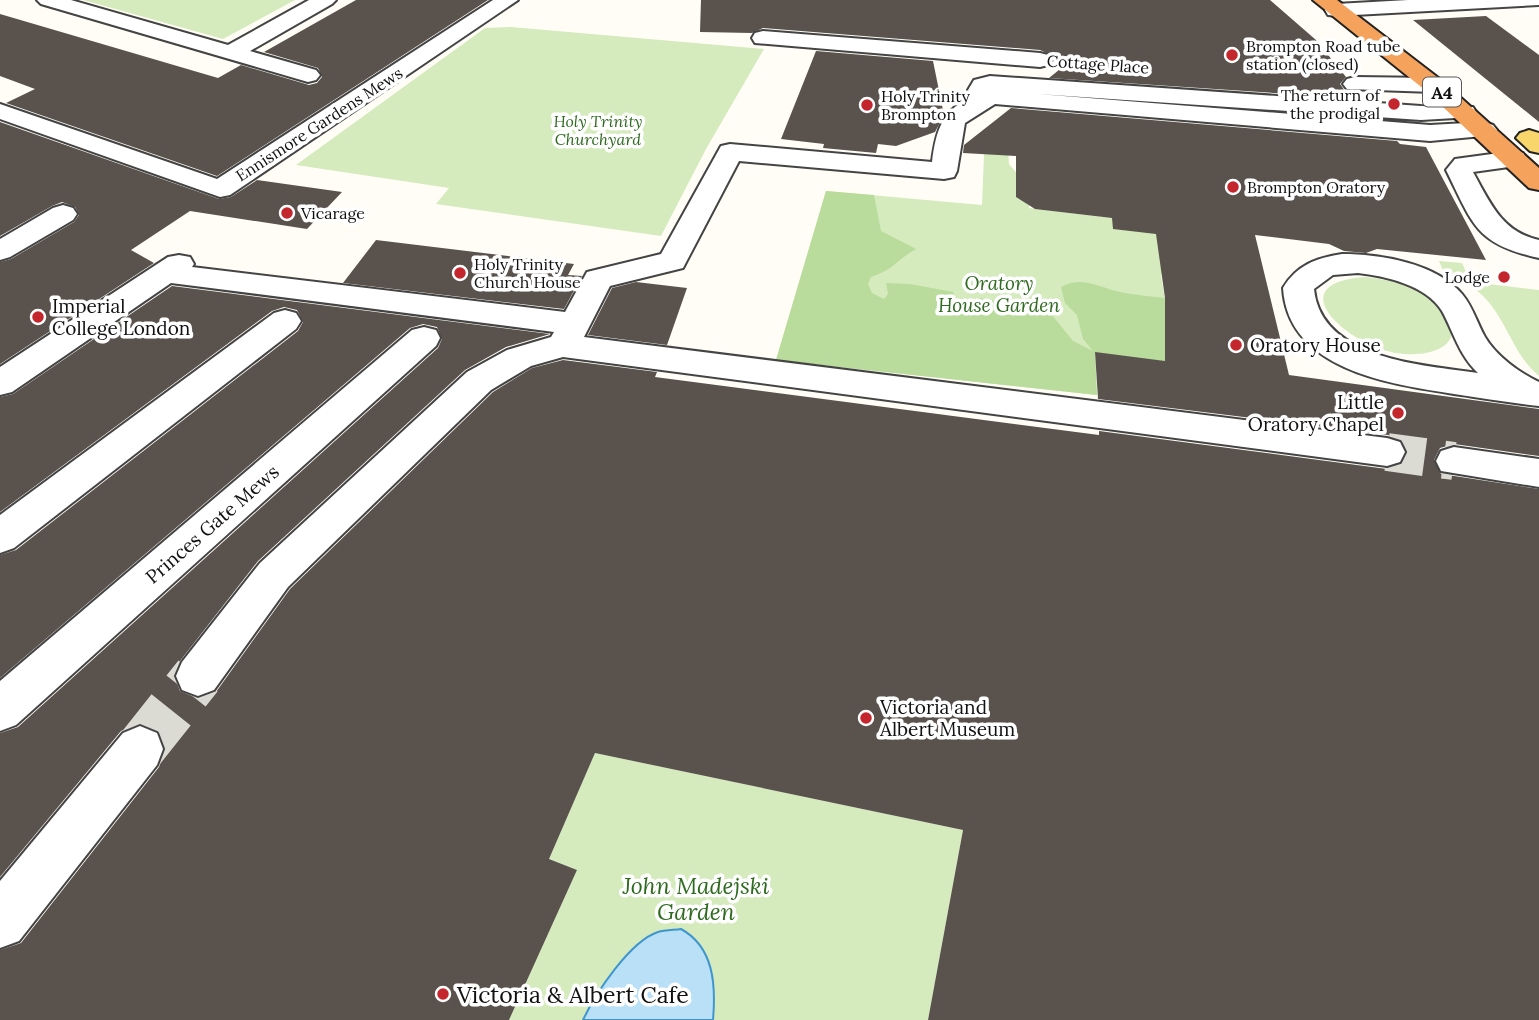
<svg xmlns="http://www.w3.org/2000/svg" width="1539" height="1020" font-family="Lora,serif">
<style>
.green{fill:#d5ebbd}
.forest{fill:#b9dc9c}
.water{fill:#b9e0f7;stroke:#3f96cf;stroke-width:2}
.building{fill:#5a524d}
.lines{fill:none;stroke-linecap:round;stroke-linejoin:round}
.minor-tunnel-far1{stroke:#dbdad3;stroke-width:38;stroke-dasharray:38 19;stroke-linecap:butt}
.minor-tunnel{stroke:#dbdad3;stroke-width:50;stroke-dasharray:50 24;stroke-linecap:butt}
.minor-casing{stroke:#444;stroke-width:4}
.major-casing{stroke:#222;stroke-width:4}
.highway-casing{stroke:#222;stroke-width:4}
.minor{fill:#fff;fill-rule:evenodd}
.major{fill:#f9d66b;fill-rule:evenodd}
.highway{fill:#f5a25d;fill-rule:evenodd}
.poi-dot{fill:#c4262e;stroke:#fff;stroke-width:2.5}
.labels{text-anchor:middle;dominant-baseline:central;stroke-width:7;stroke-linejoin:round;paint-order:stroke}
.far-poi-label{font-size:16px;fill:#111;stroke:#fff;text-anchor:start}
.far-street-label{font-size:16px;fill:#111;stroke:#fff}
.far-park-label{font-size:16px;font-style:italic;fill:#2f6b1f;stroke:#fff}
.shield{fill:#fff;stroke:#585858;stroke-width:2}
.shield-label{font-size:18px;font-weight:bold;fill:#111}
.park-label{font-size:19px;font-style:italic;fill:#2f6b1f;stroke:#fff}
.poi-label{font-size:19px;fill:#111;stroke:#fff;text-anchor:start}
.street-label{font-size:19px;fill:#111;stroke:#fff}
.near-park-label{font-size:23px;font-style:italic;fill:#2f6b1f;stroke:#fff}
.near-poi-label{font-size:23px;fill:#111;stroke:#fff;text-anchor:start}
</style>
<rect width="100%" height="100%" fill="#fffdf5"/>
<g class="green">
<polygon points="83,0 295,0 223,39"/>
<polygon points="511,27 764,49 706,149 661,236 436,204 449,188 296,165 485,28"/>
<polygon points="1008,149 1009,164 1022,179 1016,188 1016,197 1029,201 1029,208 1112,218 1175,236 1161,275 1165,300 1095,353 1097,395 776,360 826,191 982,205 984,154"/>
<path d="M 1439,261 L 1462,263 L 1471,282 L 1539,290 L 1539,376 C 1513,355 1507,319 1482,295 C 1472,285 1457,279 1444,273 Z"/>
<path d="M 1364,277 C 1385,279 1406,283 1425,295 C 1470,324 1457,357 1405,354 C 1356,352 1273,284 1364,277 Z"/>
<polygon points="595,753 963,830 928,1020 509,1020 577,870 549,859"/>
</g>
<path class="forest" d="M 826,191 L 874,195 L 881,231 L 916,249 C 896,260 895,269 871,277 L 868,284 L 872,293 L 884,299 L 888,294 L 886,283 L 910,284 L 953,292 L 958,303 L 978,305 L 978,298 L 1048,310 L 1073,341 L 1093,351 L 1083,339 L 1077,315 L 1065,303 L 1061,287 C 1082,275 1100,288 1120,292 C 1134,295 1150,296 1165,298 L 1194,365 L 1095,353 L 1097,395 L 776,360 Z"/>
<path class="water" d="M 681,929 C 714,947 716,985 713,1020 L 583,1020 C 595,994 630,941 658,932 C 665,930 674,930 681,929 Z"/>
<g class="building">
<polygon points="356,0 488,0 217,176 6,103 35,89 0,76 0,14 218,78 241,65 309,85 317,83 322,77 318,68 264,52"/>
<polygon points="701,0 1270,0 1316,40 1346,77 1340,84 1345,91 1358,92 1364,99 1049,78 1075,57 1051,55 1040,50 763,28 752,33 700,32"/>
<polygon points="1486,16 1539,55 1539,122 1413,20"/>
<polygon points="816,51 933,61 944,115 935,132 896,146 878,144 876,153 823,148 824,144 781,139"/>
<polygon points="1011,108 1397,141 1400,144 1426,147 1486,260 1377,249 1366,253 1344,251 1329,244 1255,235 1289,375 1539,409 1539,456 1454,444 1440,448 1434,460 1441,474 1539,489 1539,1020 928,1020 963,830 595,753 549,859 577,870 509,1020 0,1020 0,950 21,943 159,767 165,750 158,731 139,724 121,731 0,877 0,733 18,727 438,348 442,339 437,327 423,324 410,328 0,678 0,555 16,550 298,331 303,322 297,310 284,307 272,311 0,512 0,397 13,394 172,286 550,334 506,347 465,370 258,561 180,661 174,675 180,691 197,698 216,692 290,589 493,392 532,368 563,360 657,372 655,377 1099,435 1099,431 1387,469 1402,463 1407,453 1402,441 1388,435 1098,399 1095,352 1165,361 1165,298 1156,234 1113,229 1112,218 1035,209 1016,197 1016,156 963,153 964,145"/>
<polygon points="0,122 219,199 231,197 257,180 342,192 307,229 190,211 131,250 154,263 0,364 0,262 11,259 74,222 79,215 75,207 62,202 52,206 0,236"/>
<polygon points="376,240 574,264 568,275 582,276 564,309 343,283"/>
<polygon points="636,282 687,288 667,345 588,335 612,288"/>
</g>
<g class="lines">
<polyline class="minor-tunnel-far1" points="1387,452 1454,461"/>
<polyline class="minor-tunnel" points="140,749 198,676"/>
<defs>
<g id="minor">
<polygon points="37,0 71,0 228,45 309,0 336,0 332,4 250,51 316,70 320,75 316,80 308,82 41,4"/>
<polygon points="493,0 518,0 230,195 220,197 0,119 0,104 217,179"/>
<polygon points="1408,0 1539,0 1539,5 1336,16 1328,15 1325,10 1328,5 1336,4"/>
<polygon points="763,31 1040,53 1048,55 1052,60 1048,65 1040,67 755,43 752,38 755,33"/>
<path d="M 990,76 L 1421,106 L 1473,107 L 1476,112 L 1473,117 L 1421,120 L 1038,94 L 1430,125 L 1484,122 L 1493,125 L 1497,130 L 1493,135 L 1430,141 L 995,104 L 965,123 L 957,171 L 954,177 L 944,179 L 739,161 L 683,268 L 610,286 L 584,337 L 1387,438 L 1400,442 L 1405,452 L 1400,462 L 1387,466 L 563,357 L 531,366 L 491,390 L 288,587 L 214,690 L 198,696 L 182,690 L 176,676 L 182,662 L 260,563 L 467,372 L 507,350 L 551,337 L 554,332 L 171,283 L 12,392 L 0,395 L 0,367 L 168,257 L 179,255 L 190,257 L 194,264 L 192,267 L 565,312 L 587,272 L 661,254 L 721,146 L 730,144 L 932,162 C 936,130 942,110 973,96 L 968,90 L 974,80 Z"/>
<polygon points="1355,77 1433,78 1441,80 1445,85 1441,90 1433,92 1347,89 1343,84 1347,79"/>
<path d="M 1514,151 L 1523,153 L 1527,159 L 1523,165 L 1473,172 C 1490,203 1502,232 1539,240 L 1539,258 C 1475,244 1473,224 1446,170 L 1455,159 Z"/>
<polygon points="63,205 73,208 77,214 73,220 10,257 0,260 0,239 53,208"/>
<path d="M 1342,254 C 1380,254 1436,263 1462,294 C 1473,307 1477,323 1485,337 C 1496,356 1520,373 1539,382 L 1539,406 C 1511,403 1482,398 1454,394 C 1390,384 1288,370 1283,288 C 1297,265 1316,258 1342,254 ZM 1358,273 C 1385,276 1426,285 1442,311 C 1454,333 1459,355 1478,373 C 1424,365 1321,360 1314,289 L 1333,275 Z"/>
<polygon points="285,310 296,313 301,321 296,329 14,548 0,553 0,515 274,313"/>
<polygon points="424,327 436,330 440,338 436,346 16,725 0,731 0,681 412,330"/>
<polygon points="1454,447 1539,459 1539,487 1441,471 1436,461 1441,451"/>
<polygon points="140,726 157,733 163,749 157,765 19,941 0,948 0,881 123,733"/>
</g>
<polygon id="major" points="1529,130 1539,133 1539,153 1530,151 1516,138 1520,133"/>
<polygon id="highway" points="1313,0 1337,0 1441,80 1539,168 1539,190 1529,188 1425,90"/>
</defs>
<use href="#minor" class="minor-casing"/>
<use href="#major" class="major-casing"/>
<use href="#highway" class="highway-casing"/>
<use href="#minor" class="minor"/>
<use href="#major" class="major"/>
<use href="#highway" class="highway"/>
</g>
<g class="poi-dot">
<circle cx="1232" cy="55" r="7"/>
<circle cx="1394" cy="104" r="7"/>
<circle cx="867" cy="105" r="7"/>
<circle cx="1233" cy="187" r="7"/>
<circle cx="287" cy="213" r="7"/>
<circle cx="460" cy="273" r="7"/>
<circle cx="1504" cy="277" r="7"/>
<circle cx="38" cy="317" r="7"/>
<circle cx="1236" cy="345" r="7"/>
<circle cx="1398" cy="413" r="7"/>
<circle cx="866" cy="718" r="7"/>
<circle cx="443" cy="994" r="7"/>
</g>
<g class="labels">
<g class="far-poi-label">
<text x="1246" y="46">Brompton Road tube<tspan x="1246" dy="18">station (closed)</tspan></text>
<text x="1380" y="95" text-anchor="end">The return of<tspan x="1380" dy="18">the prodigal</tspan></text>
<text x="881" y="96">Holy Trinity<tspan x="881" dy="18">Brompton</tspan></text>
<text x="1247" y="187">Brompton Oratory</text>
<text x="301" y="213">Vicarage</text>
<text x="474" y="264">Holy Trinity<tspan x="474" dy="18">Church House</tspan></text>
<text x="1490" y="277" text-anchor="end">Lodge</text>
</g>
<g class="far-street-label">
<text transform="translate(1098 64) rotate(4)">Cottage Place</text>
<text transform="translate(319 124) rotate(-33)">Ennismore Gardens Mews</text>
</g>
<g class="far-park-label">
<text x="598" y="121">Holy Trinity<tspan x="598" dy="18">Churchyard</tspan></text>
</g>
<rect class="shield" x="1423" y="77.5" width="38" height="29" rx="5"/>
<g class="shield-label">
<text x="1442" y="92">A4</text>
</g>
<g class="park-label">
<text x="999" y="283">Oratory<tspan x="999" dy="22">House Garden</tspan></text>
</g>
<g class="poi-label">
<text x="52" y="306">Imperial<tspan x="52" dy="22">College London</tspan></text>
<text x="1250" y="345">Oratory House</text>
<text x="1384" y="402" text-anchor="end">Little<tspan x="1384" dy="22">Oratory Chapel</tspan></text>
<text x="880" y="707">Victoria and<tspan x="880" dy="22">Albert Museum</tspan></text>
</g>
<g class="street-label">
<text transform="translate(212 524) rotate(-41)">Princes Gate Mews</text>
</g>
<g class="near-park-label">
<text x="696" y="885">John Madejski<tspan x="696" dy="26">Garden</tspan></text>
</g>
<g class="near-poi-label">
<text x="457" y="994">Victoria &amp; Albert Cafe</text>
</g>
</g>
</svg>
